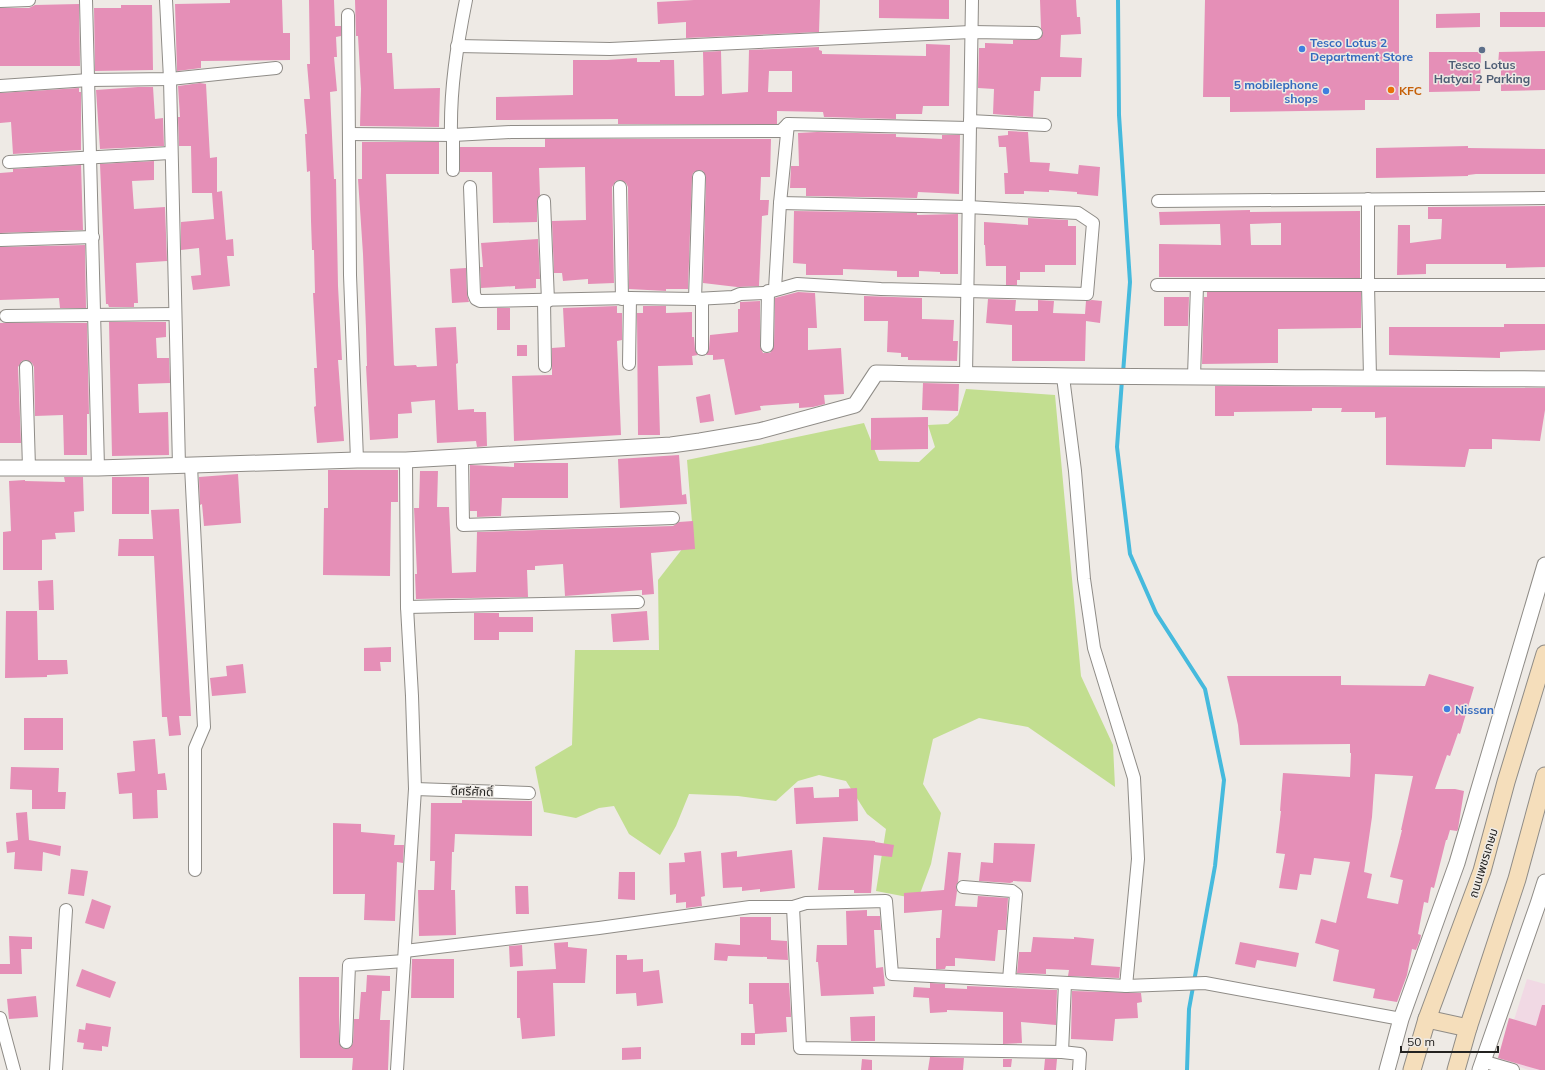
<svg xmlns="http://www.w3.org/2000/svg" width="1545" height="1070" font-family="Mulish,'Noto Sans Thai',sans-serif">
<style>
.commercial{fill:#f1d9e4}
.green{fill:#c2de90}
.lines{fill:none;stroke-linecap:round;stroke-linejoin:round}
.stream{stroke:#45badd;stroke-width:4}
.building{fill:#e58fb7;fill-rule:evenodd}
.minor-casing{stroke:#8f8c87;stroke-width:14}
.tertiary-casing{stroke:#8f8c87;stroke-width:17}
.secondary-casing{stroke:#8f8c87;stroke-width:19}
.minor{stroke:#fff;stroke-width:12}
.tertiary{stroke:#fff;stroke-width:15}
.secondary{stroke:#f5debb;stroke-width:17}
.shop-dot{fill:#3f7fe0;stroke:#eeeae5;stroke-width:1.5}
.service-dot{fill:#5c6f8a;stroke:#eeeae5;stroke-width:1.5}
.food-dot{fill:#e8710a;stroke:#eeeae5;stroke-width:1.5}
.labels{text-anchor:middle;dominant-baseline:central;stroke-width:3;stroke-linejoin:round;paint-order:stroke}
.shop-label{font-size:12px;font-weight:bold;fill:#366cbe;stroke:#eeeae5;text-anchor:start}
.service-label{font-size:12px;font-weight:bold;fill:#4e5e75;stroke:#eeeae5}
.food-label{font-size:12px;font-weight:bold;fill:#c56008;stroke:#eeeae5;text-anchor:start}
.street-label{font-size:12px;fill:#232220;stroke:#eeeae5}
</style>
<rect width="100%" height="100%" fill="#eeeae5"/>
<polygon class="commercial" points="1527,979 1545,984 1545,1070 1529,1070 1501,1061"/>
<polygon class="green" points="966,389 1055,395 1081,676 1113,745 1115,787 1028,727 979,718 933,739 923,784 941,813 931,864 918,899 876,891 886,829 867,814 846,781 819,775 798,781 776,801 738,796 689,794 676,826 660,855 629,834 614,806 599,808 576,818 544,812 535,767 572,745 575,650 659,650 658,580 693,535 687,460 864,423 879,461 919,462 935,447 928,425 948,424 958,415"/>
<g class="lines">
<g class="stream">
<polyline points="1118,0 1119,115 1130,282 1123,373"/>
<polyline points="1122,380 1117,447 1130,554 1156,613 1205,689 1224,780 1215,866 1189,1009 1187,1070"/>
</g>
</g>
<g class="building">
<polygon points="230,0 282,0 283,33 290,33 290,60 201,61 201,68 177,71 175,4 230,3"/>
<polygon points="309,0 334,0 335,26 341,26 341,36 336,37 337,57 334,57 337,91 330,92 334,179 336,179 338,286 342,360 338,360 344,441 317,443 314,407 316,406 314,368 317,368 313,293 315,293 314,250 312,250 311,221 310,171 307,172 305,134 307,134 304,99 310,99 307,64 310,64"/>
<polygon points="355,0 387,0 387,53 392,53 394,89 440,88 439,127 360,126 361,89 358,36 356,36"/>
<polygon points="694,0 820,0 819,32 686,38 686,22 658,24 657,2"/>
<polygon points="879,0 949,0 949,19 879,18"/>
<polygon points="1040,0 1076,0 1077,17 1080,17 1081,34 1061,35 1060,57 1082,58 1081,77 1041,77 1040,91 1034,91 1033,117 993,114 994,89 978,88 979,48 985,48 985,43 1013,44 1013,40 1040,39 1043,33 1041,28"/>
<polygon points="1205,0 1399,0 1399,100 1365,100 1365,110 1230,112 1230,97 1203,97"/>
<polygon points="79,4 80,66 0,66 0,8 29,8 35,5"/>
<polygon points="121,5 152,5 153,70 95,71 94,8 121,8"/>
<rect x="1500" y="12" width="45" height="15"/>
<polygon points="1480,13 1480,27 1436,28 1436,14"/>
<path d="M 926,44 L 950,45 L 949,106 L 923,106 L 922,114 L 896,114 L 896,119 L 824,117 L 823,112 L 777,111 L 777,124 L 618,124 L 618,119 L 496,120 L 496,97 L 573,95 L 573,60 L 607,60 L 637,58 L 637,62 L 660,62 L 660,60 L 674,60 L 675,96 L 701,96 L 704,95 L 703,52 L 721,51 L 722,94 L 748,92 L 749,50 L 819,47 L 819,50 L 822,51 L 822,54 L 926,56 ZM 769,71 L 792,71 L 792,92 L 768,92 Z"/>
<polygon points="1545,51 1545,90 1501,91 1501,65 1498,65 1499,52"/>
<polygon points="1429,52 1481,52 1480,91 1429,92"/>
<polygon points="200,83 206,84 210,158 217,157 217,192 222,191 226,240 233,239 234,256 227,256 230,286 193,290 191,276 201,275 199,248 181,250 181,222 214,219 212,193 192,193 191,146 179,146 178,117 180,117 178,86"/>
<polygon points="138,87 153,87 155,119 163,118 164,146 100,149 96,90"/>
<polygon points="79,88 79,92 81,92 81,150 13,154 11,122 0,123 0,93"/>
<polygon points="1008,131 1028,132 1030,162 1050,163 1049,171 1078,174 1079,165 1100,167 1098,196 1077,194 1077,192 1049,190 1049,192 1024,191 1024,194 1005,194 1004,173 1008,173 1006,147 999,147 998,136 1008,135"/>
<polygon points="817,132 896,134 896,137 922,138 942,139 942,135 960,135 959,194 918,192 917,198 806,196 806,188 790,188 791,166 799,166 798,133"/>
<polygon points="545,139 771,139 770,177 761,177 760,200 769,200 768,215 762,216 759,286 737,287 703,283 706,177 703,171 699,170 693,173 692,177 688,289 666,289 666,291 629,289 628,187 626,183 620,180 616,181 612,187 614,283 588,284 588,279 563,281 562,273 554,273 552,221 586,220 585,167 539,168 540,195 537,201 537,222 493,223 492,172 460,172 460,147 545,147"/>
<polygon points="362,142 439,142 439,174 386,174 394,365 395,366 416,365 417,367 437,366 435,328 456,327 458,363 456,364 458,410 474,409 474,412 486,412 487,446 477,447 476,441 437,443 435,400 411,402 412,413 398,414 398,438 370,440 366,366 367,366 366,329 363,254 358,179 362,179"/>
<polygon points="1468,146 1468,148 1545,149 1545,174 1476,174 1468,175 1468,176 1376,178 1376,148"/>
<polygon points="154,161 154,180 132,181 134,209 165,207 167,261 136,263 138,303 134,303 134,307 109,307 108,304 106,304 100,164"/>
<polygon points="81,165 83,230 0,233 0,173 13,172 13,169"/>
<polygon points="1545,206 1545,267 1506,268 1506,264 1426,264 1426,274 1397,275 1398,225 1410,225 1410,243 1441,239 1442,219 1428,219 1428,207"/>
<path d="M 1250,210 L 1250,212 L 1360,211 L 1360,278 L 1159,277 L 1159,244 L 1221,245 L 1220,224 L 1160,225 L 1159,212 ZM 1281,223 L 1281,245 L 1251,245 L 1250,224 Z"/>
<polygon points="794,211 917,213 917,215 958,214 958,274 940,274 940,272 919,271 919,277 897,277 897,271 843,269 843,275 806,275 806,264 793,263"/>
<polygon points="1028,218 1068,220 1068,226 1076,226 1076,265 1045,265 1045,272 1020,272 1020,280 1017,280 1017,285 1006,285 1006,266 986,266 985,245 984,245 984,222 1028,225"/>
<polygon points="538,239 540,279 536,279 536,288 515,289 515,286 481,288 480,267 483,267 481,243"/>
<polygon points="85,245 86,308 60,308 59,298 0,300 0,247"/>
<polygon points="466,268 467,294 469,302 452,303 450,269"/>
<polygon points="798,292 815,293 817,328 808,328 808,350 841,348 844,394 824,395 825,404 813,407 799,408 799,403 760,406 761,410 735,415 724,359 713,360 713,355 706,355 709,349 710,335 738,332 738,309 740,309 740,302 760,301 760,346 763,353 770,353 774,346 775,298"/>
<polygon points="1207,292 1361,292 1361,328 1278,329 1278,363 1202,364 1204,297 1207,297"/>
<polygon points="864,296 922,298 922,319 954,320 953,341 958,341 957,361 908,360 908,357 901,357 901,353 887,352 888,321 864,321"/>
<polygon points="1164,297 1189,297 1188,326 1164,326"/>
<polygon points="988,299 1016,300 1015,311 1038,311 1038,300 1054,301 1053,313 1085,314 1086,301 1092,300 1102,301 1100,323 1086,321 1085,361 1012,361 1012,325 986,323"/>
<polygon points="617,306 617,313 622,313 622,340 617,341 621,435 514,441 512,376 552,375 552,348 565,347 563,308"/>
<polygon points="643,306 666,306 666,313 692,312 692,337 694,337 695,349 698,355 692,356 693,365 658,366 660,435 638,435 637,313 643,313"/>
<rect x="497" y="308" width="13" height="22"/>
<polygon points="109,322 166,322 166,337 156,338 157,358 169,358 170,383 138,384 139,413 168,412 169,455 112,456"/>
<polygon points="0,323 87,323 89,414 87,414 87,455 64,455 63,415 35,416 34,367 32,363 26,360 22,361 18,367 21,443 0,443"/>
<polygon points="1504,324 1545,324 1545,350 1500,352 1500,358 1389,355 1389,327 1504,327"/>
<rect x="517" y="345" width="10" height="11"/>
<polygon points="923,383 959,384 958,411 922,410"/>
<polygon points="1215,386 1545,388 1545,410 1540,441 1492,439 1492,449 1469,449 1465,467 1386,465 1386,417 1375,418 1375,412 1341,412 1342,408 1312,408 1312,411 1234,412 1234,416 1215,416"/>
<polygon points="710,394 714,421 700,423 696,397"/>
<polygon points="928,417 928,449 871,450 871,418"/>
<polygon points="679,455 682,495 686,494 687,504 620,508 618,459"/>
<polygon points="514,463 568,463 568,498 502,498 501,516 477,517 477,511 470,511 470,465 514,467"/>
<polygon points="328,470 398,470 398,502 391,502 390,576 323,575 324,508 328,508"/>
<polygon points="420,471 438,471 437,507 449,507 452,573 476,572 477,532 673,526 679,522 693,521 695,549 651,553 654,594 642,595 642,590 565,596 563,564 535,566 535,570 527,570 528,597 416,599 415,574 417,574 414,508 419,508"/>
<polygon points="238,474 241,523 204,526 202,504 200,505 199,477"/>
<polygon points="64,477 83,477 84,511 74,512 75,532 55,533 56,539 42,540 42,570 3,570 3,532 11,531 9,481 25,480 25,481 65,482"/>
<rect x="112" y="477" width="37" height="37"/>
<polygon points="179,509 191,716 179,716 181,735 169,736 167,717 162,717 154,556 118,556 119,539 153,539 151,510"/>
<polygon points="53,580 54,610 39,610 38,581"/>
<polygon points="6,611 37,611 38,660 67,660 68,674 47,675 47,677 5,678"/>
<polygon points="647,611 649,640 613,642 611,614"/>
<polygon points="474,613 499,613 499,617 533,617 533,632 499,632 499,640 474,640"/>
<polygon points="391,647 391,662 380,662 381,671 364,671 364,648"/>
<polygon points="243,664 246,693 212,696 210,678 227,676 226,666"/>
<path d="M 1429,674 L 1474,687 L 1460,734 L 1458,733 L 1450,756 L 1447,755 L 1435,789 L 1455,789 L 1464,791 L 1458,829 L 1457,831 L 1450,830 L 1447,840 L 1446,840 L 1434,888 L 1431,887 L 1428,903 L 1424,902 L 1418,934 L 1421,935 L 1420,940 L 1416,950 L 1412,949 L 1407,975 L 1397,1002 L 1373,998 L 1375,989 L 1333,981 L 1339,950 L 1315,943 L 1321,919 L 1336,923 L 1350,862 L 1314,858 L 1311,875 L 1300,874 L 1297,890 L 1279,888 L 1285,854 L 1276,853 L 1281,811 L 1280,811 L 1283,773 L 1350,777 L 1351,753 L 1350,753 L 1350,744 L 1240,745 L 1238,725 L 1227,676 L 1341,676 L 1341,685 L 1425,686 ZM 1375,774 L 1413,776 L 1401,830 L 1402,830 L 1390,877 L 1403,880 L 1398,904 L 1367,898 L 1372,874 L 1364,872 L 1372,817 Z"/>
<rect x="24" y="718" width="39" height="32"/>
<polygon points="155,739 158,774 165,773 167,790 157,790 158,818 133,819 132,793 119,794 117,773 135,771 133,741"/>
<polygon points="11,767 59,768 58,792 66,792 65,809 32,809 32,790 10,789"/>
<polygon points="813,787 814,798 839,797 839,789 857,788 858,821 796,824 794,788"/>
<polygon points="462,800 532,801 532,836 455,834 454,852 452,852 451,890 455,890 456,935 419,936 418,890 434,890 435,861 430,861 431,803 462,803"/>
<polygon points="27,812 29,840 61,846 60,856 43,852 42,871 14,869 15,852 7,853 6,842 18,840 16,813"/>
<polygon points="333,823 361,824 361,832 395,835 394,845 404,845 403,863 397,862 395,921 364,920 365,894 333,894"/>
<polygon points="823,837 875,841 875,842 894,845 892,857 874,855 871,893 854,893 854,890 818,890"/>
<polygon points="994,843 1035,844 1031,882 1013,881 1013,882 1010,883 979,881 981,862 993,863"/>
<polygon points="792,850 795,888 760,892 760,889 742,891 742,887 723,888 721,853 737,851 737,857"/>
<polygon points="701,851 705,896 701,897 702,906 686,908 686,902 676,903 676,894 670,895 669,863 685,862 684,853"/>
<polygon points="948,852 961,853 958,882 956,886 957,891 955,906 977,907 978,896 1008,898 1006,930 998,930 995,961 955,958 955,966 946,966 945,969 936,969 936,938 940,938 942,910 904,913 904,893 944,890"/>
<polygon points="71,869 88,871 84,896 68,894"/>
<polygon points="619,872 635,872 635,900 618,899"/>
<polygon points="515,886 528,886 529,914 516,914"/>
<polygon points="92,899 111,906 104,929 85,923"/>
<polygon points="867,910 867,916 880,916 881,930 874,930 876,968 883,967 885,986 873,987 874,994 821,996 818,962 816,962 817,945 847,945 846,911"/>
<polygon points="740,917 771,917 771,940 787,941 788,960 767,959 767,957 728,956 727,961 714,960 715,943 740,945"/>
<polygon points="9,936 32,937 32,949 21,949 22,974 0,974 0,964 10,964"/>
<polygon points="1033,937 1074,939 1074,937 1094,939 1091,965 1120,967 1119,978 1068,976 1069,970 1046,969 1046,974 1017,973 1019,952 1031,952"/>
<polygon points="568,942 568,947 587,949 585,983 553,983 555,1036 522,1039 520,1018 517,1018 517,971 556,969 554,943"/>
<polygon points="1240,942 1299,953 1296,967 1257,960 1255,968 1235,964"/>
<polygon points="522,945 523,966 510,967 509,946"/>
<polygon points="616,955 627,955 627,960 643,959 643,972 659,970 663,1003 637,1006 636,993 616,994"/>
<polygon points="412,959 454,959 454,998 411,998"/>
<polygon points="82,969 116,982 110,998 76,986"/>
<polygon points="367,975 390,976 390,991 382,991 380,1020 390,1020 388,1070 352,1070 353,1058 300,1058 299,977 339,977 339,1042 342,1048 346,1049 350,1048 353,1043 354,1019 359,1019 361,992 366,992"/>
<polygon points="749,983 789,983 791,1015 791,1017 786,1017 787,1032 755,1034 755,1045 741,1045 741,1033 755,1033 753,1004 749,1004"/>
<polygon points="930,983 945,984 945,988 967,989 967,986 1057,990 1056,1025 1021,1022 1022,1043 1003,1044 1003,1012 947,1010 947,1012 930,1013 929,998 913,997 914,987 930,988"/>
<polygon points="1072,991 1141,993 1142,1002 1137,1003 1138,1018 1115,1019 1113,1041 1071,1039"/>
<polygon points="36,996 38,1017 9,1019 7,999"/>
<polygon points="1542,1005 1545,1005 1545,1070 1540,1070 1498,1058 1509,1018 1536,1026"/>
<polygon points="875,1016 875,1041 851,1041 850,1017"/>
<polygon points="86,1023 111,1027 108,1047 102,1046 102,1051 83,1049 84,1043 77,1042 79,1029 85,1030"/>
<polygon points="641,1047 641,1059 622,1060 622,1048"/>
<polygon points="930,1057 964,1058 963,1070 928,1070"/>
<polygon points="862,1059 872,1060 872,1070 861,1070"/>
<polygon points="1003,1059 1012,1059 1011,1067 1003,1067"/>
<polygon points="1045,1059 1057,1059 1056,1070 1044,1070"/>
</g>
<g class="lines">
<defs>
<g id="minor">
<polyline points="86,0 98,468"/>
<polyline points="166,0 170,79 179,466"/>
<polyline points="0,1 29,0"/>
<polyline points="348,15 350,275 357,460"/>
<polyline points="457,46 610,49 971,32 1036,33"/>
<polyline points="0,86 89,80 170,79 276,68"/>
<polyline points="970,121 1045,125"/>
<polyline points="349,134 453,135 511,132 781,131 788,124 969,128"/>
<path d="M 451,135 C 450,89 457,45 466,0"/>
<polyline points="9,162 170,153"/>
<polyline points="453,170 453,135"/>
<polyline points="470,187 474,294 476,299 480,301 630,298 695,299 733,297 740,294 765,293 797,284 881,289 1087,294 1093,223 1078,213 968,207 780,203"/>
<polyline points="620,187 622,299"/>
<polyline points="1368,199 1368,285 1370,377"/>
<polyline points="544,201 548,301"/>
<polyline points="1158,201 1545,198"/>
<polyline points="1,240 93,237"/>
<polyline points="1157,285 1545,285"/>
<polyline points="775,289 780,203 788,124"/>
<polyline points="695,299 699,177"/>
<polyline points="544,301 545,366"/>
<polyline points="6,316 175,314"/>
<polyline points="767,346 768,291"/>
<polyline points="702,349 702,299"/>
<polyline points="629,364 630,298"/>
<polyline points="26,367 29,468"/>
<polyline points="966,375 972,0"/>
<polyline points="1194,376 1197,286"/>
<polyline points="1063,377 1075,471 1084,579 1094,648 1134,778 1138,859 1126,986"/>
<polyline points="462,458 463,525 673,518"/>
<polyline points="191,466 204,727 195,748 195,870"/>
<polyline points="407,607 638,602"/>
<polyline points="415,789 529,793"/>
<polyline points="963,887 1012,891 1016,894 1009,980"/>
<polyline points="793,907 800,1048 1062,1052"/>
<polyline points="405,951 599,928 750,907 793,907 806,903 886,901 892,974 1126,986 1205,983 1401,1019"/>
<polyline points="1065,983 1062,1052 1080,1054 1079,1070"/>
<polyline points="0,1018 14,1070"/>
<polyline points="346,1042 349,965 404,961"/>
<polyline points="1482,1061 1513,1070"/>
<polyline points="56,1070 66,910"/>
<polyline points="397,1070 415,789 412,696 407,607 406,460"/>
</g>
<g id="tertiary">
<path d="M 0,468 L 98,468 L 357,460 L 406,460 L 671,445 L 700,441 L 759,431 L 855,405 L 876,373 C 1099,378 1322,377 1545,379"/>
<polyline points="1387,1070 1401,1019 1457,863 1545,565"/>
<polyline points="1480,1070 1538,904 1545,882"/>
</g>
<g id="secondary">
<polyline points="1427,1019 1468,1028"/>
<polyline points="1412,1070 1427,1019 1482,871 1506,782 1545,654"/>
<polyline points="1456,1070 1468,1028 1517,879 1545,776"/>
</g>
</defs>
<use href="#minor" class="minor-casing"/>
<use href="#tertiary" class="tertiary-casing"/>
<use href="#secondary" class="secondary-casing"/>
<use href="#minor" class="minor"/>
<use href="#tertiary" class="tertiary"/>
<use href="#secondary" class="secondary"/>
</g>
<g class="shop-dot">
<circle cx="1302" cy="49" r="4"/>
<circle cx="1326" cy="91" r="4"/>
<circle cx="1447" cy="709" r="4"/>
</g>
<circle class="service-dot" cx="1482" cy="50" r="4"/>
<circle class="food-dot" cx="1391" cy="90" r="4"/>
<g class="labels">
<g class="shop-label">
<text x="1310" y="42">Tesco Lotus 2<tspan x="1310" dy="14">Department Store</tspan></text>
<text x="1318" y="84" text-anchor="end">5 mobilephone<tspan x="1318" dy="14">shops</tspan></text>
<text x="1455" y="709">Nissan</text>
</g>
<g class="service-label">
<text x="1482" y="64">Tesco Lotus<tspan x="1482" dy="14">Hatyai 2 Parking</tspan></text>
</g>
<g class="food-label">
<text x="1399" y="90">KFC</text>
</g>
<g class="street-label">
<text transform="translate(472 791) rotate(2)">ดีศรีศักดิ์</text>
<text transform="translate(1483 863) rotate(-73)">ถนนเพชรเกษม</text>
</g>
</g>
<path d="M1401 1046v6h97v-6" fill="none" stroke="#232220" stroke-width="2"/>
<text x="1407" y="1046" font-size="12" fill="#232220" stroke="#eeeae5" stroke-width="3" paint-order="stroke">50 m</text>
</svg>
